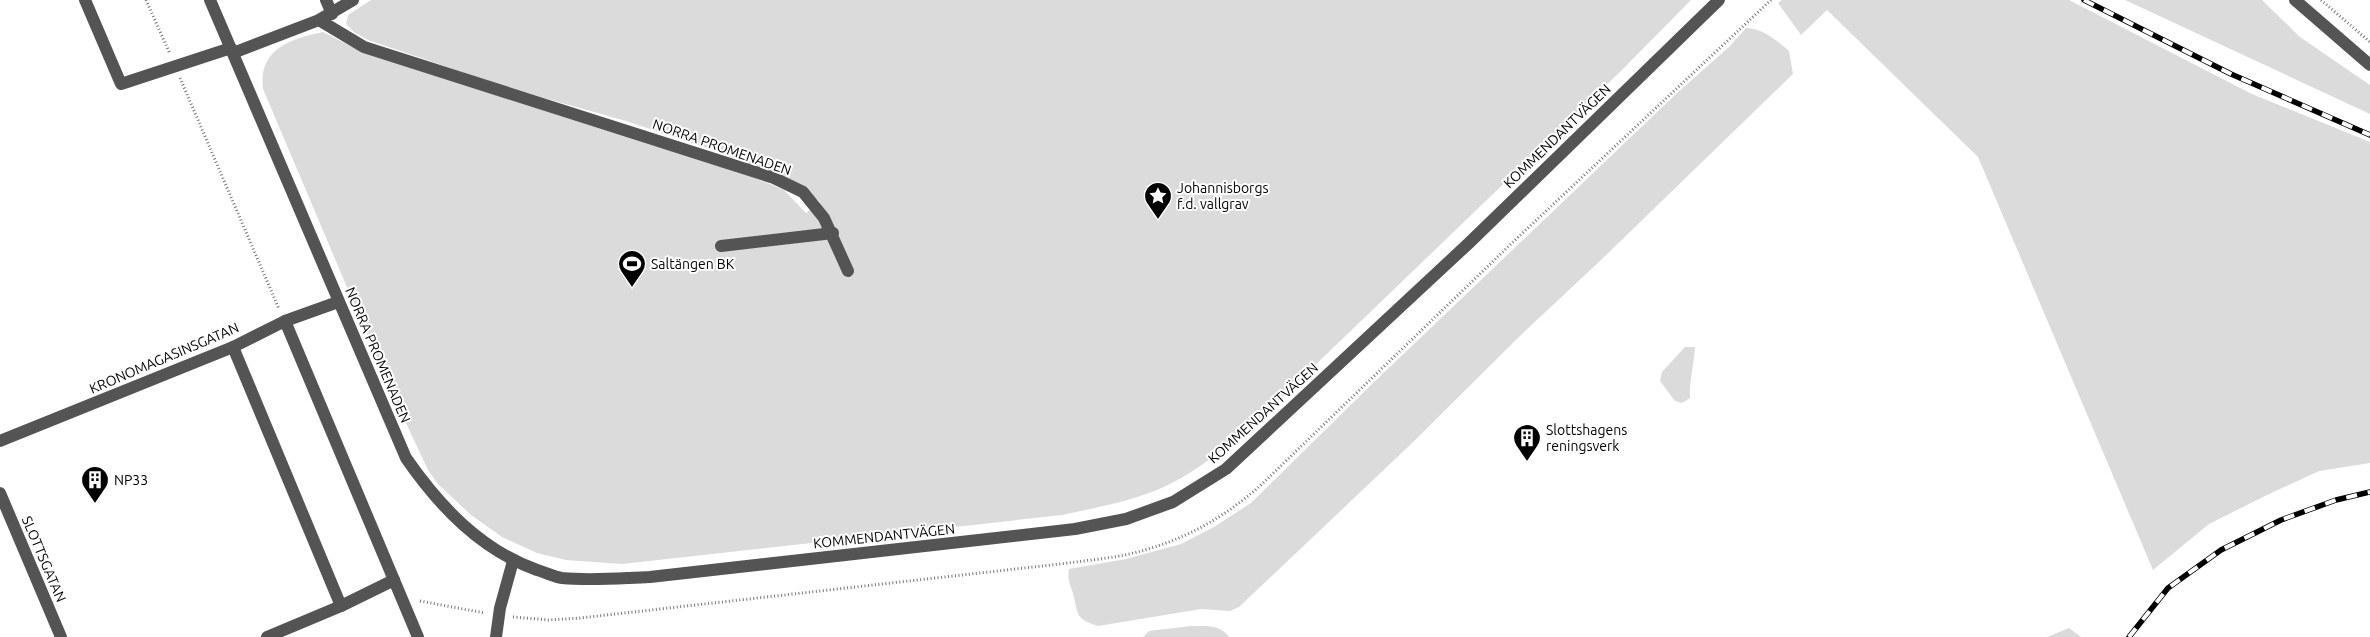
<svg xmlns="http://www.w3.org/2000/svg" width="2370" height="637" font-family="Ubuntu,sans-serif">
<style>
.green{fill:#dbdbdb}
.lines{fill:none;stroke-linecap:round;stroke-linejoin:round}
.path{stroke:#767676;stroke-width:3;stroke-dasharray:1 2.5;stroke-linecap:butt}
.minor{stroke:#545454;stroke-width:12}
.rail-casing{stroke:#000;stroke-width:5.5}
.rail{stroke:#fff;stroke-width:4;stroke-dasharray:11;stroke-linecap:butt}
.labels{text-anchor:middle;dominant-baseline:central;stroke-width:4;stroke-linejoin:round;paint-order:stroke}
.street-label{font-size:14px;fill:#000;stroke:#fff}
.poi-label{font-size:14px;fill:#000;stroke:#fff;text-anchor:start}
</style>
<rect width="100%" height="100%" fill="#fff"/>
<g class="green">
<path d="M 371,0 L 1691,0 L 1620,72 L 1258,420 C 1229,443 1202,469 1168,485 C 1135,501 1098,507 1062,515 L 622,564 L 566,560 L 537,553 L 502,537 L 471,515 L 438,484 L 428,470 L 391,391 L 263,89 C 258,49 290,39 323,32 L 362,52 L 648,144 L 713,163 L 760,180 L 784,190 L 806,213 L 820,202 L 804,188 L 722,153 L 626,121 L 512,89 L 368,40 L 354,32 L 346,24 L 348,15 Z"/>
<polygon points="1782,0 2069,0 2252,94 2370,142 2370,463 2319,471 2267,495 2209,524 2153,570 1978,157 1827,10 1801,35 1778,3"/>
<polygon points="2125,0 2262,0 2300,37 2370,85 2370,114"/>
<path d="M 1746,28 C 1764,29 1776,40 1789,51 L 1793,74 L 1601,260 L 1523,333 L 1409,446 L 1239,607 L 1230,611 L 1201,609 L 1098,626 C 1077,619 1078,616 1074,597 C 1071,584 1067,584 1069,569 L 1126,559 L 1181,544 L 1214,527 L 1251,503 L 1372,384 L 1676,94 L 1729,47 Z"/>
<path d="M 1685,347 L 1695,347 C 1694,365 1689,381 1690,398 L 1682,403 L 1675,401 L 1660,381 L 1662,372 Z"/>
<path d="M 1191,626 C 1206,626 1220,624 1229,637 L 1143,637 L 1149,631 Z"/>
<polygon points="2069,628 2081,637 2047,637"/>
</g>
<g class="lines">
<g class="path">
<polyline points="146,0 170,54"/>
<polyline points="2321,0 2370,42"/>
<polyline points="180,78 279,309"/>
<polyline points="420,601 485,613"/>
<path d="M 513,617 L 549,620 L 580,618 L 1060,564 C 1082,561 1104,559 1125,555 C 1179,543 1220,521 1261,485 L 1513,242 L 1771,0"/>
</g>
<g class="minor">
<polyline points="85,0 121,84 231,48"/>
<path d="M 210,0 L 406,458 C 440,507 481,550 537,570 C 545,572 554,577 562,578 C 592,581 621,578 650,577 L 1075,529 L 1126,519 L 1173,502 L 1226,469 L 1469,243 L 1719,0"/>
<polyline points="326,0 332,14"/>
<polyline points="2295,0 2370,65"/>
<polyline points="319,20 364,47 774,178 803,192 824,218 848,271"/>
<polyline points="233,53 319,20 353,0"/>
<polyline points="721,246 833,233"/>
<polyline points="285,321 418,637"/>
<polyline points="233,347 341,606 394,580"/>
<polyline points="0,441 233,347 285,321 338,302"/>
<polyline points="0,493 61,637"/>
<polyline points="267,637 341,606"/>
<polyline points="496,637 500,608 513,561"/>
</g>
<defs>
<g id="rail">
<polyline points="2084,0 2231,74 2370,135"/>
<polyline points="2129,637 2168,588 2221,550 2281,520 2336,500 2370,492"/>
</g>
</defs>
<use href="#rail" class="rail-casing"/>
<use href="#rail" class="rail"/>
</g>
<defs>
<symbol id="sight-pin" viewBox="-11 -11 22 30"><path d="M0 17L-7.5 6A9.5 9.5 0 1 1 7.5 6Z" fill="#000" stroke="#fff"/><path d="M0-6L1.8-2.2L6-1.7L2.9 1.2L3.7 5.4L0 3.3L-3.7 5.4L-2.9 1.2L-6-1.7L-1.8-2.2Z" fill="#fff"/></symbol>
<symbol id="stadium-pin" viewBox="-11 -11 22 30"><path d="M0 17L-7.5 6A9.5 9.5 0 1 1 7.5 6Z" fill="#000" stroke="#fff"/><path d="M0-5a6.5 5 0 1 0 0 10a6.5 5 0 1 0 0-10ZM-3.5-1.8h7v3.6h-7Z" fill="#fff"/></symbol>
<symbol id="building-pin" viewBox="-11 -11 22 30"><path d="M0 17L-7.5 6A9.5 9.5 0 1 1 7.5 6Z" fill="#000" stroke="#fff"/><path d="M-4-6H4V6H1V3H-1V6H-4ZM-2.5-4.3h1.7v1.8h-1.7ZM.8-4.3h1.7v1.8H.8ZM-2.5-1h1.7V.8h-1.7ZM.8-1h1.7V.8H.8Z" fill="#fff"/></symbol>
</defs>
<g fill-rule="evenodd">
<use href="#sight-pin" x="1142" y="180" width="32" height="43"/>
<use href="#stadium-pin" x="616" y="248" width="32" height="43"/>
<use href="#building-pin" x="1511" y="422" width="32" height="43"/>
<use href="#building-pin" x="79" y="464" width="32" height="43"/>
</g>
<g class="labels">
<g class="street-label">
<text transform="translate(1557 136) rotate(-44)">KOMMENDANTVÄGEN</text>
<text transform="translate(722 147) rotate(19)">NORRA PROMENADEN</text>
<text transform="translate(378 355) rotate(67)">NORRA PROMENADEN</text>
<text transform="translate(164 358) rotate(-23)">KRONOMAGASINSGATAN</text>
<text transform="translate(1263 413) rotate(-42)">KOMMENDANTVÄGEN</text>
<text transform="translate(884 536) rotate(-6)">KOMMENDANTVÄGEN</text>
<text transform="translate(44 559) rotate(67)">SLOTTSGATAN</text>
</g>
<g class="poi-label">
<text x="1177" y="188">Johannisborgs<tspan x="1177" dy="16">f.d. vallgrav</tspan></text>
<text x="651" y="264">Saltängen BK</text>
<text x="1546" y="430">Slottshagens<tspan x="1546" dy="16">reningsverk</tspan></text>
<text x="114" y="480">NP33</text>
</g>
</g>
</svg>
